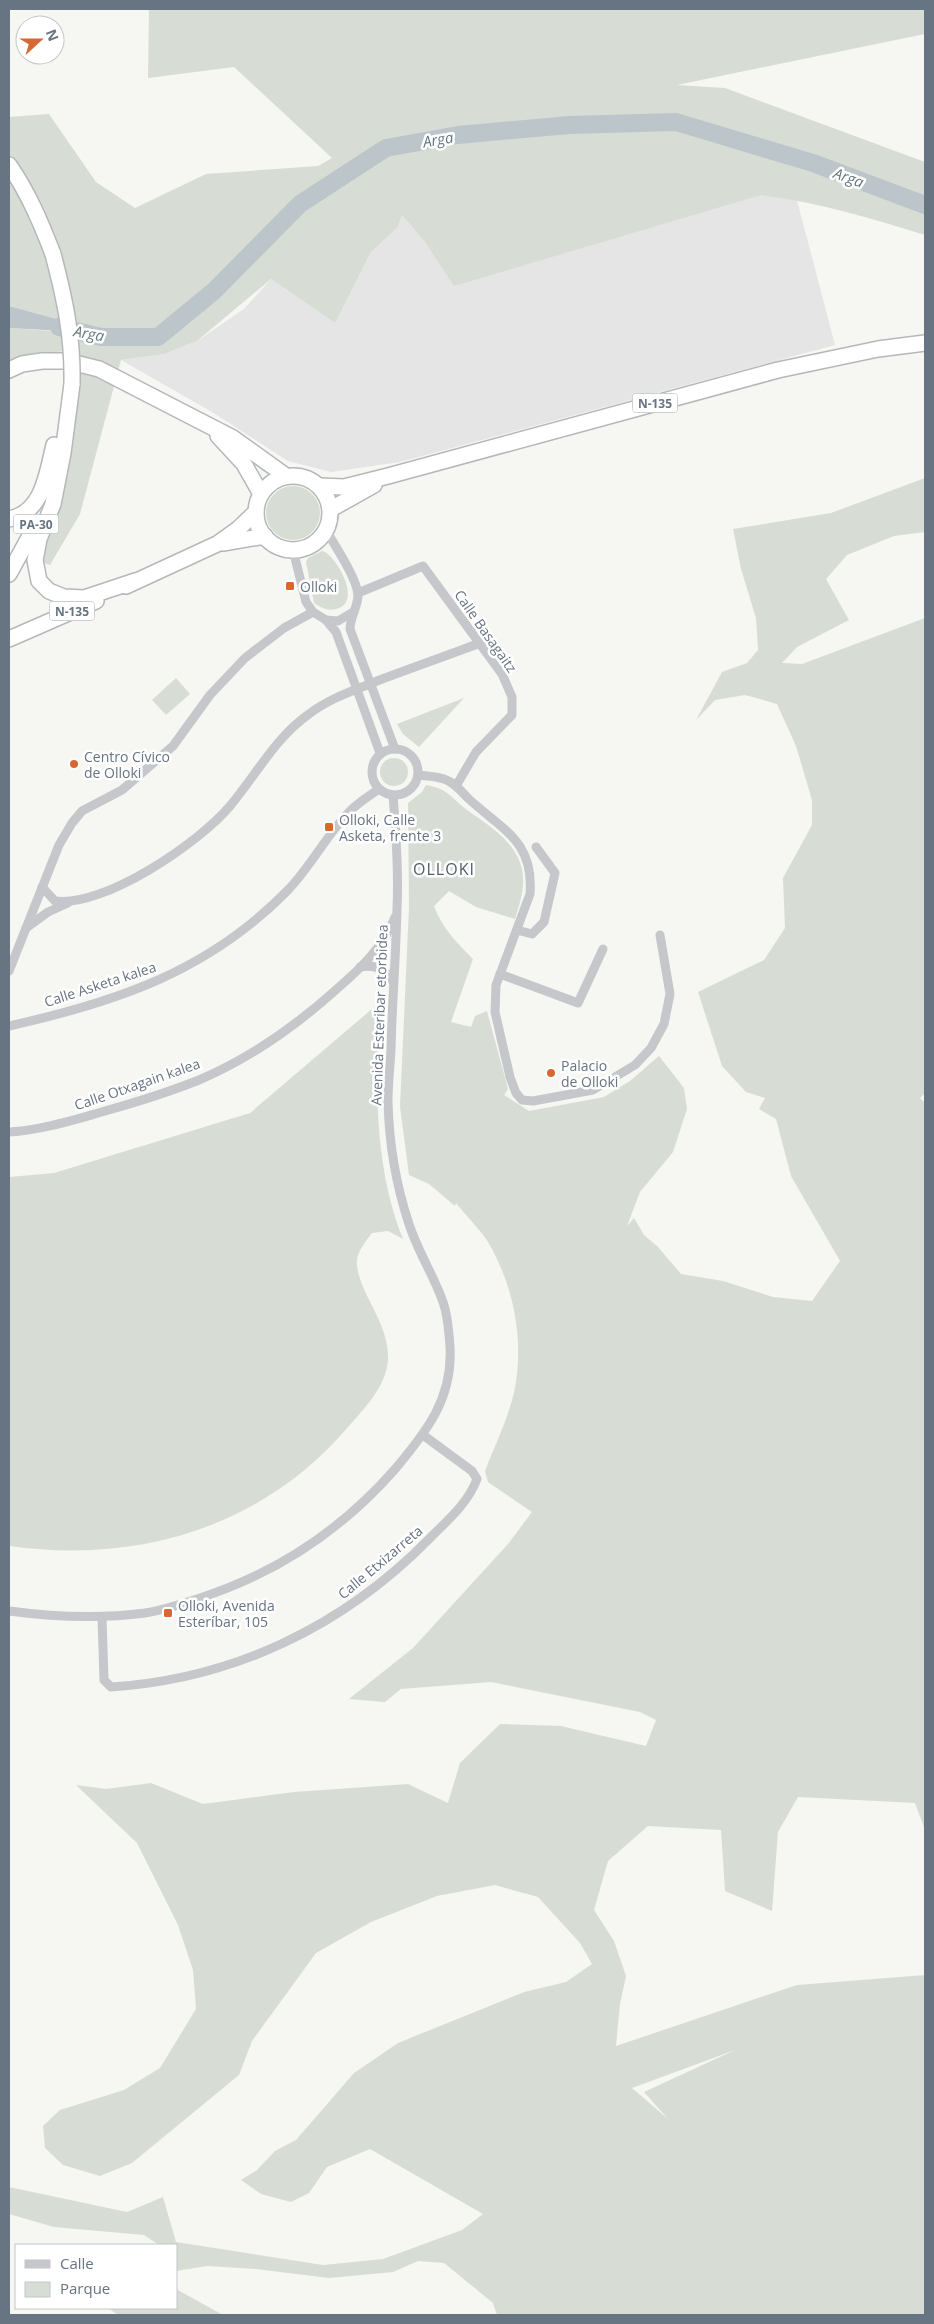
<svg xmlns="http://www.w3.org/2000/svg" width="934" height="2324" font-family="'Open Sans',sans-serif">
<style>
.built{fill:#e4e5e4}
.green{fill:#d7ddd4;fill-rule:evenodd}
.water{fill:#bcc5ca}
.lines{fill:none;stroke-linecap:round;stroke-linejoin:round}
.river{stroke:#bcc5ca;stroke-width:18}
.trunk-casing{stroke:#b5b8bb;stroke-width:18}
.minor{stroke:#c5c7cb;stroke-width:9}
.trunk{stroke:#fff;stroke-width:15}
.trunk-bridge-casing{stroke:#b5b8bb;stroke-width:18;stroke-linecap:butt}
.trunk-bridge{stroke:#fff;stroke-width:15}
.poi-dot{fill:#d86731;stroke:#fff;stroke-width:2}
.labels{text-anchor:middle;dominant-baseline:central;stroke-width:5;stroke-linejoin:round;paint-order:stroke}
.shield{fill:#fff;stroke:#959ea8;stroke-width:1}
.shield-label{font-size:12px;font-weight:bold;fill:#677482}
.poi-label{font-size:14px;fill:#677482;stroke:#fff;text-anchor:start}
.street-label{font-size:14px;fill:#677482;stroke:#fff}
.water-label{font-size:15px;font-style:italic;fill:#63757f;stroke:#fff}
.quarter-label{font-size:16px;letter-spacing:1px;fill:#545e68;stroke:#fff}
</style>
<rect width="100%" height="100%" fill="#f6f6f3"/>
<polygon class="built" points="793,185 835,345 400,462 331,472 288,461 212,412 121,360 164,354 197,341 244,309 271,279 335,323 371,252 398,227 402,215 425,242"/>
<g class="green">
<path d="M 149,9 L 925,9 L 925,34 L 677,85 L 725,88 L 925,162 L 925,235 C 871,218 817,202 761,195 L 454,286 L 425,242 L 402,215 L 398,227 L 371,252 L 335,323 L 271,279 L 197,341 L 164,354 L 121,360 L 80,514 L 50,565 L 35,560 L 53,504 L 72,350 L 20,357 L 9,362 L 9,328 L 69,332 L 68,322 L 9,306 L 9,117 L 49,114 L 96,182 L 135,208 L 206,174 L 318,166 L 332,158 L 234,67 L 148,78 Z"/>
<path d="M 925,478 L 925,532 L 894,536 L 847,555 L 826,579 L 849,620 L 797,647 L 782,663 L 802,664 L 925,618 L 925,1093 L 920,1098 L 925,1103 L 925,1830 L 915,1803 L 798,1797 L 778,1832 L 772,1911 L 725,1891 L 721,1830 L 648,1826 L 608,1861 L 594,1910 L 614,1941 L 626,1976 L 620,2004 L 616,2046 L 797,1985 L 925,1975 L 925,2315 L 497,2315 L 493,2303 L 444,2263 L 418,2261 L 393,2272 L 329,2278 L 256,2269 L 207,2266 L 176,2271 L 176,2245 L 159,2245 L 144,2235 L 54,2227 L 9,2214 L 9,2187 L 127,2212 L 163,2197 L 176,2242 L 323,2265 L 383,2259 L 462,2230 L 483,2214 L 370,2149 L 327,2167 L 309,2193 L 291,2202 L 261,2194 L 241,2180 L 257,2170 L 275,2151 L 296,2140 L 354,2073 L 398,2043 L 524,1992 L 566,1982 L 592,1964 L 580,1943 L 538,1897 L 495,1885 L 437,1896 L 371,1922 L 316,1953 L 252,2041 L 239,2075 L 132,2163 L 100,2176 L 63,2165 L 45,2148 L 43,2126 L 60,2110 L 124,2090 L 160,2068 L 196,2009 L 193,1970 L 178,1925 L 137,1843 L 76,1785 L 106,1789 L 151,1783 L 203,1804 L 294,1792 L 408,1784 L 448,1803 L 460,1763 L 500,1724 L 561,1726 L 646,1746 L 656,1720 L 640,1712 L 491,1682 L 401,1689 L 385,1702 L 349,1699 L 413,1648 L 508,1544 L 532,1512 L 488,1482 L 485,1471 C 497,1440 514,1407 517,1374 C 522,1329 511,1281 488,1242 C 479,1228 466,1216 456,1203 L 455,1206 L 429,1184 L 409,1175 L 400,1107 L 409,907 L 408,803 L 422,792 L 426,785 C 449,789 450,797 467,810 C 494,829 526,848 523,886 C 522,897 518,909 515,919 L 476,907 L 449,891 L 434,906 C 442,928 457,943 473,959 L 451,1022 L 471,1027 L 475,1016 L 487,1011 L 508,1089 L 504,1095 L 529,1111 L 604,1097 L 630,1081 L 659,1056 L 684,1088 L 687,1109 L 673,1152 L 640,1192 L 627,1226 L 634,1218 L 644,1235 L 658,1247 L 681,1274 L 723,1281 L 773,1297 L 812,1301 L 840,1261 L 791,1176 L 776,1119 L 759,1109 L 765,1098 L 746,1092 L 722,1066 L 698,992 L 764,960 L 785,928 L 783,878 L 812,825 L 812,800 L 796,746 L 777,704 L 745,695 L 715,700 L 696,720 L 722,672 L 747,663 L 758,650 L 756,618 L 741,569 L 733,529 L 831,513 ZM 735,2050 L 644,2092 L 668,2119 L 632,2088 Z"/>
<circle cx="293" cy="513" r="27"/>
<path d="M 322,551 C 334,552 365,603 336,609 C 328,611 321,608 314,603 L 306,562 L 308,558 Z"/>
<polygon points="176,678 190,694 166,715 152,700"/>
<polygon points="464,698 419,747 403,734 397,724"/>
<circle cx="394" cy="772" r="14"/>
<path d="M 379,1003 C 376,1083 373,1164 403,1239 L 388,1231 L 372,1233 C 365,1242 355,1254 357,1266 C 361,1297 389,1322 388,1359 C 387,1385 365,1408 349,1426 C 262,1528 138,1564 9,1546 L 9,1177 L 54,1173 L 250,1113 Z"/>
<polygon points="176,2289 223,2315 118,2315 108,2308 176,2308"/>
</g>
<polygon class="water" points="9,306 68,322 82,332 9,328"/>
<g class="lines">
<polyline class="river" points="59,327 101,337 158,337 214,291 300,204 386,148 458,135 569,125 676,122 813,163 925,205"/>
<defs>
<g id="trunk">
<path d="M 9,165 C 28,192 41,223 53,254"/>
<polyline points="9,370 22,364 42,361 67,361 99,369 233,438 286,476"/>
<polyline points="72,384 63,453 53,504 39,539 35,560 39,581 49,591 64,597 84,598 135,581"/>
<polyline points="218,436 244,464 261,494"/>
<circle cx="293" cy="513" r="37"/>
<polyline points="320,486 344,487 388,476 778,370 878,349 925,343"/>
<polyline points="331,509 374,485"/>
<path d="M 9,519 C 43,513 47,473 54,445"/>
<polyline points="223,543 265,536"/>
<polyline points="9,574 37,523"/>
<polyline points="126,586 217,544 238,529 256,512"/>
<polyline points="9,639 96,601"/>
</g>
</defs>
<use href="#trunk" class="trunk-casing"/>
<g class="minor">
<path d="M 326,530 C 335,546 357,578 358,595 C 358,607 350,617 350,629 L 395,749"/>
<polyline points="293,550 306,602 313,612 326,620 336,632 380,753"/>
<polyline points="358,593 423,566 502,674 512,697 512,715 476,752 456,786"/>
<polyline points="326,620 338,621 353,612"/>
<circle cx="395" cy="772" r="23"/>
<path d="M 418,775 C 426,776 436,776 444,779 C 456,783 462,793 471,801 C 505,831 534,843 530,894 L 496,985 L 495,1012 L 510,1077 L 516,1093 L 522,1100 L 533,1101 L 593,1090 L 635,1065 L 651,1048 L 664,1024 L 670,994 L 660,935"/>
<path d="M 42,887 L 55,901 C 103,908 199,843 230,806 C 256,775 276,737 309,714 C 330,698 353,691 377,681 C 411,668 446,656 480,643"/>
<polyline points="26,928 48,912 68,903"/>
<polyline points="517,930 532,934 544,922 555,873 536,847"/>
<path d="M 360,967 C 375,964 386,969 393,982"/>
<polyline points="9,971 59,845 72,823 82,811 122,790 173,746 210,695 245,658 284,628 313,612"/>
<polyline points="500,974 578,1003 603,949"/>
<path d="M 9,1026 C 117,1002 209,971 288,890 C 311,866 326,836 349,812 C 358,803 369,796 379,789"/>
<path d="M 9,1132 C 42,1130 73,1120 105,1111 C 137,1102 169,1092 199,1080 C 251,1058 297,1025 338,988 C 361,968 384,946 395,917"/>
<path d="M 9,1611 C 54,1617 99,1619 145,1613 C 163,1610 182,1604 200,1598 C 277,1573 343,1529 396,1468 C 427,1431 453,1398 450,1347 C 449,1333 448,1316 443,1302 C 434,1276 418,1252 409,1224 C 396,1185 389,1143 388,1101 C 388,1085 390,1067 391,1050 C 392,1003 396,956 397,908 C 399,871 396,832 393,795"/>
<path d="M 102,1617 L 104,1680 L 111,1687 C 234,1679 344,1626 430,1538 C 448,1520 468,1503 477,1479 L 472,1471 L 423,1435"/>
</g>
<use href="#trunk" class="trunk"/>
<defs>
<path id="trunk-bridge" d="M 53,254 C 65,300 73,337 72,384"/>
</defs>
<use href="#trunk-bridge" class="trunk-bridge-casing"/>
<use href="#trunk-bridge" class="trunk-bridge"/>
</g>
<g class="poi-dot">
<rect x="285" y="581" width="10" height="10" rx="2.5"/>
<circle cx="74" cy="764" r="5"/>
<rect x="324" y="822" width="10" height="10" rx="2.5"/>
<circle cx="551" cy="1073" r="5"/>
<rect x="163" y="1608" width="10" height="10" rx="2.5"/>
</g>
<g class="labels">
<g class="shield">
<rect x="632.5" y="393.5" width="45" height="19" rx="4"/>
<rect x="13.5" y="514.5" width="45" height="19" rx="4"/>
<rect x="49.5" y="601.5" width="45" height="19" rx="4"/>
</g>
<g class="shield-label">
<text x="655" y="403">N-135</text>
<text x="36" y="524">PA-30</text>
<text x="72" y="611">N-135</text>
</g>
<g class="poi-label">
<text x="300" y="586">Olloki</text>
<text x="84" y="756">Centro Cívico<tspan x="84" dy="16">de Olloki</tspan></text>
<text x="339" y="819">Olloki, Calle<tspan x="339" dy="16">Asketa, frente 3</tspan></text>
<text x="561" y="1065">Palacio<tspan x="561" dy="16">de Olloki</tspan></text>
<text x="178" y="1605">Olloki, Avenida<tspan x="178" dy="16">Esteríbar, 105</tspan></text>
</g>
<g class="street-label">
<text transform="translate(486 631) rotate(55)">Calle Basagaitz</text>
<text transform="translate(100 984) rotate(-18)">Calle Asketa kalea</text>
<text transform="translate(379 1015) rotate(-88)">Avenida Esteribar etorbidea</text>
<text transform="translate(137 1084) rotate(-19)">Calle Otxagain kalea</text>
<text transform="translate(380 1562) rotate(-40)">Calle Etxizarreta</text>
</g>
<g class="water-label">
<text transform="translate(438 139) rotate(-10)">Arga</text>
<text transform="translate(849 177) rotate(20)">Arga</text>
<text transform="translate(89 333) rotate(10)">Arga</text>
</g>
<g class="quarter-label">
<text x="444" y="869">OLLOKI</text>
</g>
</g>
<rect width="934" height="2324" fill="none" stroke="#677482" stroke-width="20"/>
<rect x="15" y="2244" width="162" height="65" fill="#ffffff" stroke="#c2c7cd"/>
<rect x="25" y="2260" width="25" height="8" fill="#c5c7cb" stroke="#c2c7cd"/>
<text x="60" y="2269" font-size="15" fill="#677482">Calle</text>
<rect x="25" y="2282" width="25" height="15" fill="#d7ddd4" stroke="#c2c7cd"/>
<text x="60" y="2294" font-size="15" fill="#677482">Parque</text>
<g transform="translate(40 40) rotate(69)"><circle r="24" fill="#ffffff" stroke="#c2c7cd"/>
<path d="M0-4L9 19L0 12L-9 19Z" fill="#d86731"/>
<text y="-8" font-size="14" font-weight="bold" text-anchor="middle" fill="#677482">N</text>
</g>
</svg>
